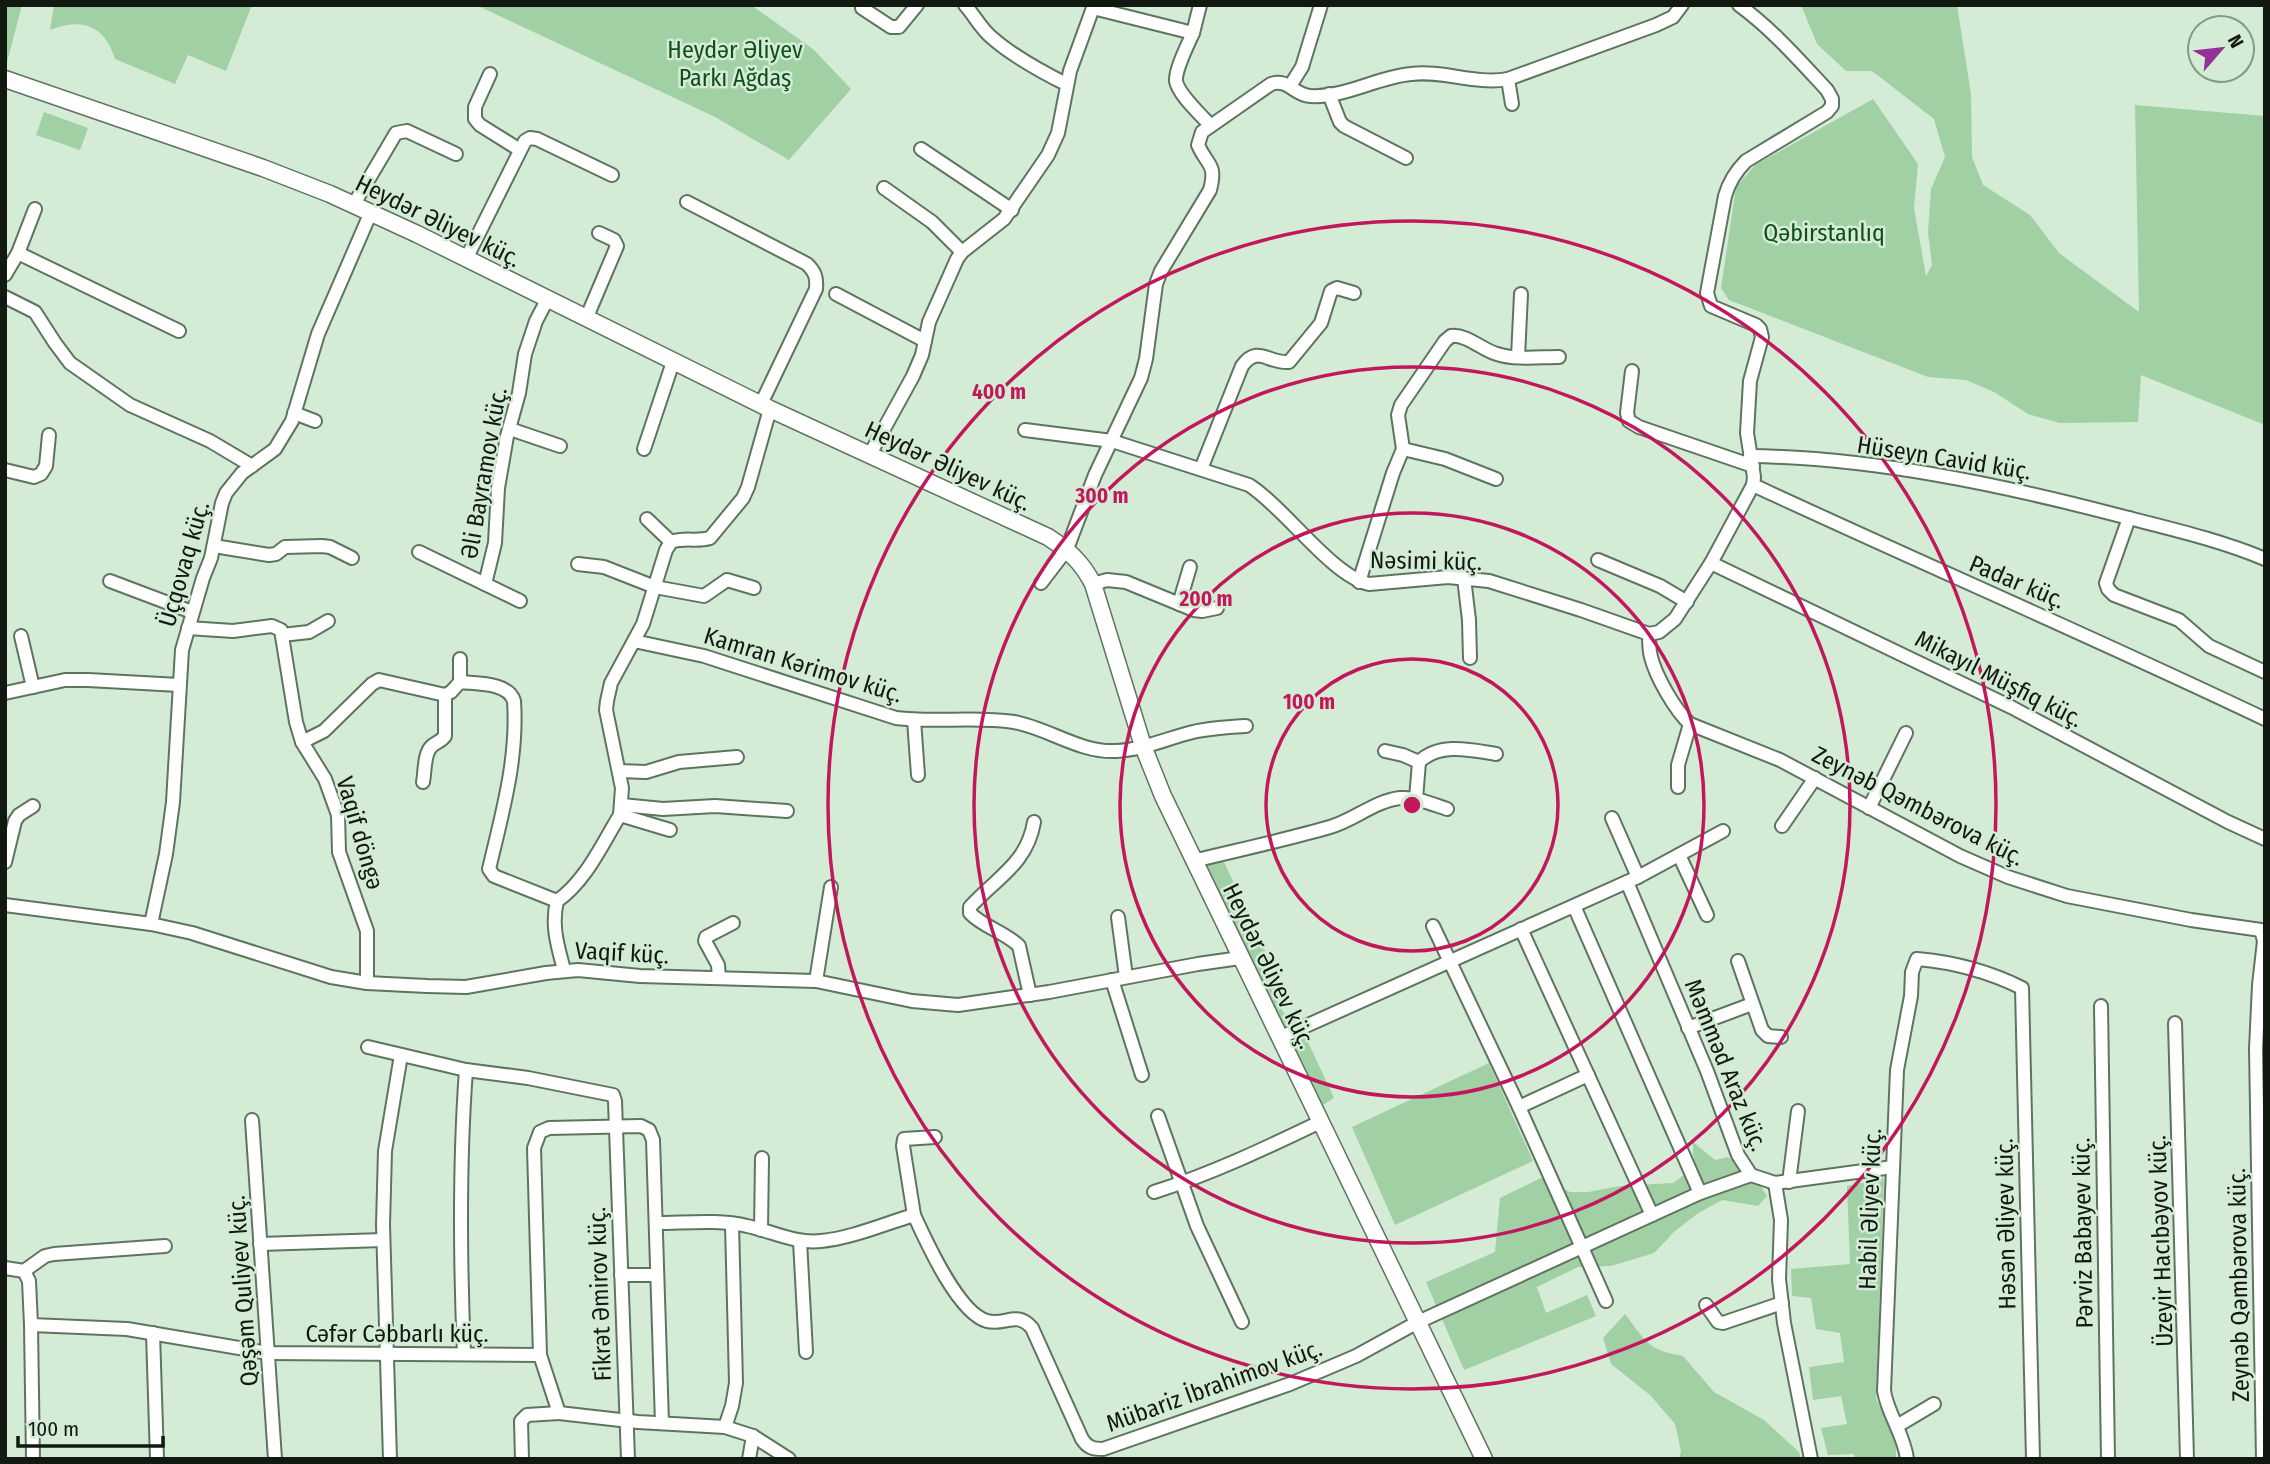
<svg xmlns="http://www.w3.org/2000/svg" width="2270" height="1464" font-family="'Fira Sans Condensed',sans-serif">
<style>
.green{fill:#a2d0a5}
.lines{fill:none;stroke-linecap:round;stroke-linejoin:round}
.minor-casing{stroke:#5f7460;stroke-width:16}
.major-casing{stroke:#5f7460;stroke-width:19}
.minor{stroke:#fff;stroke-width:12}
.major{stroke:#fff;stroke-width:16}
.ring{fill:none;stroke:#c2185b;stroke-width:3.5}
.labels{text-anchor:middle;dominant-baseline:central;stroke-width:5;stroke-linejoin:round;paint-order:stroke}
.park-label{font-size:24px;fill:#104e1c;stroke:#d4ecd5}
.street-label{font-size:24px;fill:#111911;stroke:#d4ecd5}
.centre{fill:#c2185b;stroke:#d4ecd5;stroke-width:3.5}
.ring-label{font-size:21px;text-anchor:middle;font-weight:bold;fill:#c2185b;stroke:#d4ecd5;stroke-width:5;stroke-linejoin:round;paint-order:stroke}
</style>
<rect width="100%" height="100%" fill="#d4ecd5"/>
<g class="green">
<polygon points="5,5 22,5 6,66 5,65"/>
<path d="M 54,5 L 252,5 L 226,71 L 188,55 L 175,84 L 115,59 C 104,24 81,18 50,30 Z"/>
<polygon points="476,5 751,5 813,49 851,89 789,160 713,116"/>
<polygon points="1801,5 1957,5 1971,94 1972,157 1983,185 2030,215 2059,253 2139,312 2135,105 2265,116 2265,425 2141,375 2138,422 2060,423 2028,414 1994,392 1966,380 1928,377 1729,300 1721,288 1736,187 1755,165 1873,99 1918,164 1914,208 1926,276 1932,265 1928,232 1931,189 1945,157 1934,119 1872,71 1846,71 1817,44"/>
<polygon points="44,112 88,128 80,150 36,135"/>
<polygon points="1223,860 1256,929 1284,996 1278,1003 1287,1018 1296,1016 1334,1098 1318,1108 1201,866"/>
<polygon points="1489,1063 1533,1161 1395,1225 1352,1127"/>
<polygon points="1693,1142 1715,1160 1728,1157 1760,1185 1767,1196 1758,1206 1722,1200 1697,1214 1674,1232 1654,1253 1611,1266 1578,1267 1537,1287 1546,1313 1587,1295 1596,1316 1464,1370 1426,1282 1495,1252 1500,1198 1541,1178 1570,1192 1588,1192 1620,1186 1673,1183 1696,1166 1693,1155"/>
<polygon points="1884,1178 1876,1399 1896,1439 1896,1459 1855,1459 1854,1454 1828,1455 1821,1428 1847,1424 1841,1396 1813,1400 1809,1367 1844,1362 1840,1333 1816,1329 1811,1298 1792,1296 1791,1269 1850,1264 1847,1186"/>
<path d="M 1625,1314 C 1646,1341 1647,1350 1683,1356 L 1714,1392 L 1764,1420 L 1799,1452 L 1801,1459 L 1679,1459 L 1681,1451 L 1675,1424 L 1650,1395 L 1611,1364 L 1603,1338 Z"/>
</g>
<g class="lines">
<defs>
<g id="minor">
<path d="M 965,5 C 974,15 980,27 990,36 C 1012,56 1040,71 1066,84"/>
<polyline points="862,8 891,27 899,27 917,5"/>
<path d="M 1093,8 L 1193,33 C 1188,44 1175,70 1176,81 C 1178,94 1201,115 1210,125"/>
<polyline points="1193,33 1200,5"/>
<polyline points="490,74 475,107 475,119 480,125 520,150"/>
<polyline points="1508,79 1512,104"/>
<polyline points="1290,86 1302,67 1321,5"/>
<polyline points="1329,94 1340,122 1344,126 1406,158"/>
<polyline points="921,149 1012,210"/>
<polyline points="884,188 932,222 962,252"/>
<path d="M 687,202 L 807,264 C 815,272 817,277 816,289 L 761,404"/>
<polyline points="354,204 396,133 407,131 456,154"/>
<polyline points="18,253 35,209"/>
<polyline points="466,259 525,141 530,138 537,139 612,175"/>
<polyline points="5,275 18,253 179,331"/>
<polyline points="836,294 925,341"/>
<polyline points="5,297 35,312 55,343 70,363 130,405 210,441 252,466"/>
<polyline points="586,319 617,246 614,240 599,233"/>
<polyline points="1518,357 1521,294"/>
<polyline points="1632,371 1627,413 1629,421 1639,427 1753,466"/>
<polyline points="294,413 315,421"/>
<polyline points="510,429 560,446"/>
<path d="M 1025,430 L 1112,441 L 1249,485 C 1285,508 1332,576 1369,584 L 1448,577 L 1489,581 L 1581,610 L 1649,634"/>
<polyline points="644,449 673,362"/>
<polyline points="1403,449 1445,459 1496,479"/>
<polyline points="869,456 913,376 922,355 929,322 957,259 962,252 1004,219 1048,155 1058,133 1070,71 1094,5"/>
<path d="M 1750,456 C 1874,458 1998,484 2117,515 C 2167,528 2217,539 2265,559"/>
<path d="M 1201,469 L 1242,366 C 1258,344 1268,364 1289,362 L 1321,323 L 1331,291 L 1337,288 L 1354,293"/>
<polyline points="5,470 34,477 41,474 46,466 49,435"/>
<path d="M 1753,485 C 1923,564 2095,638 2265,719"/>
<polyline points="2129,518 2106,583 2108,589 2114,595 2179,620 2209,646 2265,672"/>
<polyline points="647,519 671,542"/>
<polyline points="214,546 269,555 276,554 285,547 322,546 330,547 352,558"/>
<polyline points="419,552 485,584 495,543 498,488 507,436 519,393 525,354 536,321 547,300"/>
<polyline points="1598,560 1660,586 1687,602"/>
<polyline points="1711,563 2011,707 2228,822 2265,839"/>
<polyline points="578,564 604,567 655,587 704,596 727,580 754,588"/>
<polyline points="1464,578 1469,620 1470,658"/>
<polyline points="110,581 192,612"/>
<path d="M 1359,582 L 1393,473 L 1403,449 L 1398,415 L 1401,405 L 1445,341 L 1451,336 C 1467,334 1482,350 1497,354 C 1516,360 1539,357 1559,357"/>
<path d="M 1041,583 L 1067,549 L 1095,475 L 1141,378 L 1146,359 L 1156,284 L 1161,271 L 1210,190 C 1217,163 1207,166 1198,145 L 1202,132 L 1271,84 C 1288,78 1294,95 1310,96 C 1345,98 1377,77 1411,74 C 1444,70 1475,85 1508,79 L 1656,25 L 1673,17 L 1682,5"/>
<polyline points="485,584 520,601"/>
<polyline points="1093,584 1107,580 1126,582 1194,610 1202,611 1217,608"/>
<polyline points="1179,604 1190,567"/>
<path d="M 188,628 L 233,631 L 272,626 L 281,630 L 296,722 L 302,742 L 324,731 L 372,684 L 379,680 L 445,695 L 451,692 L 460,682 C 477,684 508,682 514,701 C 518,759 502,814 489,869 L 494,876 L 557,901"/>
<path d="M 1649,634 C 1649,642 1649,650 1651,657 C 1656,677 1675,710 1690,724 L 1780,760 L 1960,856 L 2008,877 L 2067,896 L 2191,920 L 2261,930 L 2264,941 L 2259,985 L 2256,1049 L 2263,1459"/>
<path d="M 1649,634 L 1659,632 L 1675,619 L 1711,563 L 1753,485 L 1754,477 L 1747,433 L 1750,381 L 1762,337 L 1760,329 L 1756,325 L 1711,306 L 1707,293 L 1725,196 C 1729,182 1735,172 1746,161 L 1827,112 L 1832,106 L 1832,99 L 1827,90 C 1799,60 1772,29 1739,5"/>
<polyline points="282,635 309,632 328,621"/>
<polyline points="21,636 33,687"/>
<path d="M 634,641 L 704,656 L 896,718 C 935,723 974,716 1014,722 C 1048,728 1080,753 1116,751 C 1142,750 1168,738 1193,732 C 1211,728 1229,727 1246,726"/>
<polyline points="460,659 460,682"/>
<polyline points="5,693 65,680 88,680 179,685"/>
<polyline points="914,720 918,775"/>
<polyline points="302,742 325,779 338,815 339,852 367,931 367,983"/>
<polyline points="1385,751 1403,755 1419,762"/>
<polyline points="619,771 646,772 679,762 737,757"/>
<path d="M 423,782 C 425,772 424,754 431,747 C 435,742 441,742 445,736 L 445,695"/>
<polyline points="1678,787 1678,765 1690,724"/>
<path d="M 1416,799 L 1419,762 C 1440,742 1471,750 1496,754"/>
<polyline points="622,805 663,809 715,806 787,811"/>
<polyline points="1869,808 1906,733"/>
<polyline points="620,815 670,830"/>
<polyline points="1612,818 1638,877"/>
<polyline points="1782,826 1815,778"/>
<polyline points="1679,855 1707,915"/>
<path d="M 1193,861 C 1238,850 1285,840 1330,827 C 1354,820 1375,801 1400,798 C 1416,797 1432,804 1447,809"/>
<polyline points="5,862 15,821 19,815 33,806"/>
<polyline points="1627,882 1707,1071 1738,1155 1751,1175 1775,1183 1781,1220 1779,1279 1784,1323 1811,1459"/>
<polyline points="5,905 151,924 192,933 331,977 367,983 427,986 466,987 546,973 578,970 640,976 816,981 912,1001 958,1005 1049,992 1198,964 1240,958"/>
<polyline points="1574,906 1700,1193"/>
<polyline points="1118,917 1126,977"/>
<polyline points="151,924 166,854 173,802 182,650 203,578 211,558 222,503 226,493 242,473 275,449 292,421 318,334 371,212"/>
<polyline points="1433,926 1519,1107 1606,1301"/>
<polyline points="1521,929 1652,1215"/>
<polyline points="1738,961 1762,1030 1768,1036 1781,1037"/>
<path d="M 564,970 C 558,947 551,926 557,901 C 586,881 602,844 620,815 L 622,788 L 606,710 L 607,701 L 611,683 L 643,624 L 666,550 L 671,542 C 684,537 697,542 710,538 L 743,498 L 748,487 L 770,409"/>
<polyline points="719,978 718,965 705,941 706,937 733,923"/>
<polyline points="1112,980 1142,1075"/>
<polyline points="816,981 831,887"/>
<path d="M 1030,995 L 1019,946 C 1005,932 983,927 970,913 L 970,907 C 996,878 1027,864 1034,822"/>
<polyline points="2101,1006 2108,1459"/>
<polyline points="2175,1023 2187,1459"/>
<polyline points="1688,1028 1752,1004"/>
<polyline points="1279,1038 1638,877 1723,831"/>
<polyline points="368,1047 466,1070 528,1078 613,1095 615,1101 628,1459"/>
<polyline points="1519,1107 1588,1075"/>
<polyline points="1158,1116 1197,1226 1242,1322"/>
<polyline points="252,1120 275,1459"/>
<polyline points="1789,1182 1798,1111"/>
<polyline points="1775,1183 1893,1167"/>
<path d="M 1154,1192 C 1211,1174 1266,1148 1320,1122"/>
<polyline points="914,1215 903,1146 904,1139 935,1137"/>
<path d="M 656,1223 C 685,1223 719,1219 747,1226 C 772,1231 795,1244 821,1241 C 852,1238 884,1224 914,1215 C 926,1241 958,1313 987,1321 C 1006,1326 1016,1310 1032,1328 L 1082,1439 C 1088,1448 1093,1449 1103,1449 L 1290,1384 L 1356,1356 L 1418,1322 L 1700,1193 L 1751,1175"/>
<polyline points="761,1230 762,1158"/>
<polyline points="800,1241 806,1352"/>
<polyline points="260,1244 383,1240"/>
<polyline points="5,1268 24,1271 29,1281 31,1325 127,1329 268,1353 540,1355 559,1413 638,1422 725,1427 753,1436 789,1459"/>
<polyline points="24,1271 45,1256 54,1254 165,1246"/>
<polyline points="621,1275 657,1275"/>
<polyline points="1706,1305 1718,1322 1723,1323 1782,1303"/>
<polyline points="31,1325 33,1459"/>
<polyline points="153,1333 157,1459"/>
<path d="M 464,1354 C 460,1259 459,1165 466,1070"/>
<polyline points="540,1355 534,1148 540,1132 549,1128 641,1126 649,1130 653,1140 662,1423"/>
<polyline points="1897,1426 1934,1404"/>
<polyline points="725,1427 732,1406 736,1383 732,1224"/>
<polyline points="390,1459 383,1225 385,1151 401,1055"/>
<polyline points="522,1459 521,1421 527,1415 559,1413"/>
<polyline points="749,1459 753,1436"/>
<path d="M 1907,1459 C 1904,1434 1888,1415 1884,1391 L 1897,1070 L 1911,996 L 1912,972 L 1917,959 C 1952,962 1990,972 2022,988 L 2033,1459"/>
</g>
<path id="major" d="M 5,79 L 263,168 L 330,194 L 417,234 L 770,409 L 1048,537 C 1068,550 1082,562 1093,584 L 1143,746 L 1163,796 L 1484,1459"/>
</defs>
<use href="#minor" class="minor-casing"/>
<use href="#major" class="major-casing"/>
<use href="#minor" class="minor"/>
<use href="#major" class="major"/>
</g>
<g class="ring">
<circle cx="1412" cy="805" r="146"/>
<circle cx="1412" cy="805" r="292"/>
<circle cx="1412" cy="805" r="438"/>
<circle cx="1412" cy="805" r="584"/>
</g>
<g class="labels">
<g class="park-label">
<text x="735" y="50">Heydər Əliyev<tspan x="735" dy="28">Parkı Ağdaş</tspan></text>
<text x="1824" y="233">Qəbirstanlıq</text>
</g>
<g class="street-label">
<text transform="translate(438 221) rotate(26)">Heydər Əliyev küç.</text>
<text transform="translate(1944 458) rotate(9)">Hüseyn Cavid küç.</text>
<text transform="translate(948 466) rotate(25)">Heydər Əliyev küç.</text>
<text transform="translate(484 473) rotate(-80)">Əli Bayramov küç.</text>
<text transform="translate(1426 561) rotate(1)">Nəsimi küç.</text>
<text transform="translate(184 564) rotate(-74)">Üçqovaq küç.</text>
<text transform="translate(2017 582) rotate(23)">Padar küç.</text>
<text transform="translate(803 665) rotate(17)">Kamran Kərimov küç.</text>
<text transform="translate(1999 679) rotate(27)">Mikayıl Müşfiq küç.</text>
<text transform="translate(1918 806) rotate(27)">Zeynəb Qəmbərova küç.</text>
<text transform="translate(360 833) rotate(74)">Vaqif döngə</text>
<text transform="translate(622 953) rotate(3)">Vaqif küç.</text>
<text transform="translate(1269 966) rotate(64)">Heydər Əliyev küç.</text>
<text transform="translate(1726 1065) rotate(68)">Məmməd Araz küç.</text>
<text transform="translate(1870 1209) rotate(-88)">Habil Əliyev küç.</text>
<text transform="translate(2006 1224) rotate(-91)">Həsən Əliyev küç.</text>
<text transform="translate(2083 1233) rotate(-91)">Pərviz Babayev küç.</text>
<text transform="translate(2161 1241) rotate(-92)">Üzeyir Hacıbəyov küç.</text>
<text transform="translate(2239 1285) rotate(-91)">Zeynəb Qəmbərova küç.</text>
<text transform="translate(243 1291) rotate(-94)">Qəşəm Quliyev küç.</text>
<text transform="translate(600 1294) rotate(-92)">Fikrət Əmirov küç.</text>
<text x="397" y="1334">Cəfər Cəbbarlı küç.</text>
<text transform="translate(1214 1386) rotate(-20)">Mübariz İbrahimov küç.</text>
</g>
</g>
<circle cx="1412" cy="805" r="10" class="centre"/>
<g class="ring-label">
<text x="999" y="399">400 m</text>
<text x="1102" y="503">300 m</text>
<text x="1206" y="606">200 m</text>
<text x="1309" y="709">100 m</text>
</g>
<rect width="2270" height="1464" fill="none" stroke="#111911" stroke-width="14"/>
<g transform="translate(2221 49) rotate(62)"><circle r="33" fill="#d4ecd5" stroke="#869887" stroke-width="2"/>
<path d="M0-5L12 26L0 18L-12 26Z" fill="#943198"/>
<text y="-10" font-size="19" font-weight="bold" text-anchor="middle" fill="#111911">N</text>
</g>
<path d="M18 1436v10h145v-10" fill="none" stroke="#111911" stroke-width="3.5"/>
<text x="28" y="1436" font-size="21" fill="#111911" stroke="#d4ecd5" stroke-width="5" paint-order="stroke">100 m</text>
</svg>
